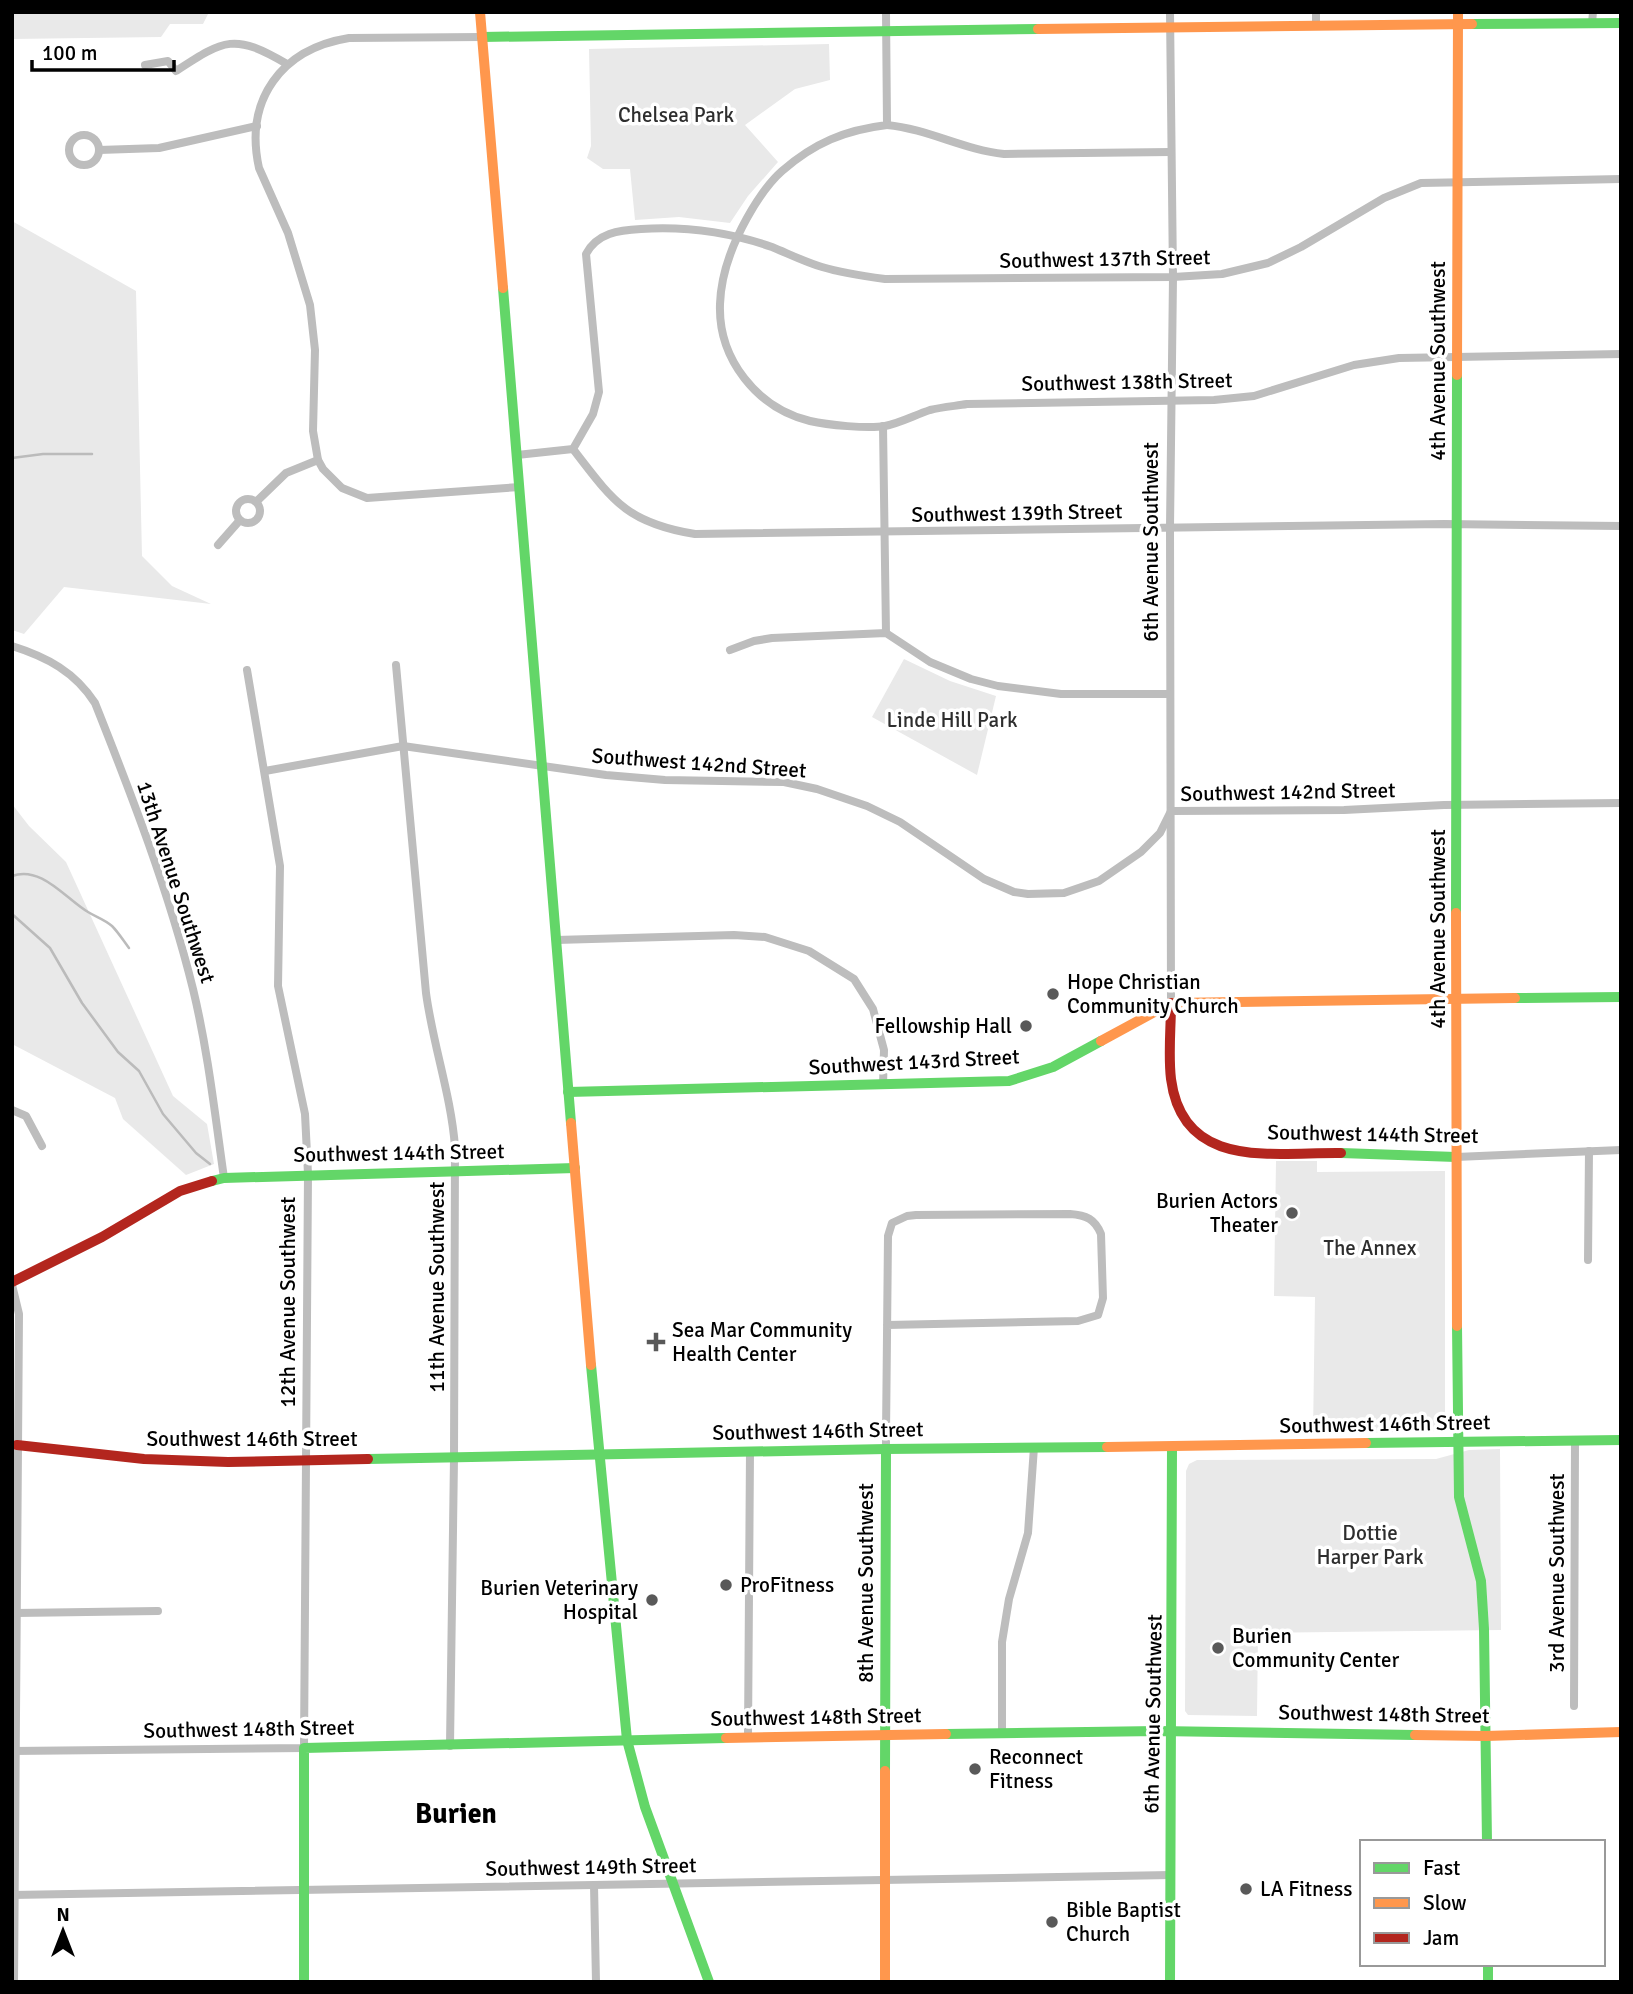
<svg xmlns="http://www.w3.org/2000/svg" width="1633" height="1994" font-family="Signika,sans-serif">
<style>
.green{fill:#e9e9e9}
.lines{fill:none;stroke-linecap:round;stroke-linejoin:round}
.stream{stroke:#bbb;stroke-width:2.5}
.street{stroke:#bdbdbd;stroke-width:8}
.fast{stroke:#63d668;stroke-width:10}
.slow{stroke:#ff974d;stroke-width:10}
.jam{stroke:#b3261e;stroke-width:10}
.poi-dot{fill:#595959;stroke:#fff;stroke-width:2.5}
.labels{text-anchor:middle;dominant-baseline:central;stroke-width:7;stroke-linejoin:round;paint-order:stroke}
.park-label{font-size:21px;fill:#2e2e2e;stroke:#fff}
.street-label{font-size:21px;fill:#000;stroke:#fff}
.poi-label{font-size:21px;fill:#000;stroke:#fff;text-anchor:start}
.district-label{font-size:28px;font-weight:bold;fill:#000;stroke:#fff}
</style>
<rect width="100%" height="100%" fill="#fff"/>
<g class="green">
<polygon points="12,12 209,12 203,24 170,24 161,37 12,39"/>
<polygon points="829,44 830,80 795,89 745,125 778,162 748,196 730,223 679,217 635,220 630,169 603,169 587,158 591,146 589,49"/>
<polygon points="12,221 136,291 142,556 172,586 211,604 64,587 24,634 12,630"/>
<polygon points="904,659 950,681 996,696 977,775 872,717"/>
<polygon points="12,804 29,826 66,862 173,1096 207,1124 214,1164 186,1175 123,1119 115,1098 12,1044"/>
<polygon points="1276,1161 1317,1161 1317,1172 1445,1171 1445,1417 1443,1426 1439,1431 1313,1434 1315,1297 1274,1296"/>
<polygon points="1500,1449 1501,1630 1258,1633 1257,1716 1188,1715 1185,1711 1186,1471 1189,1464 1197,1460 1436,1459 1469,1450"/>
</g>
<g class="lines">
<g class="stream">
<polyline points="12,458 43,454 92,454"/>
<path d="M 12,876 C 41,865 66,899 88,912 C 96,917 104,919 112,926 C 118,932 123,940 129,948"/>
<polyline points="12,914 50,948 82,1003 118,1052 139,1071 163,1114 196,1153 210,1164"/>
</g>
<g class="street">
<path d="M 886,12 L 887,125 C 845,130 814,143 782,171 C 767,184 756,202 747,218 C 732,245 721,273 720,304 C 718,359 757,408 810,421 C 827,425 868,429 885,426 C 900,423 915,415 930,410 C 942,407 955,406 967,404 L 1214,400 L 1254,396 L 1354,365 L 1399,358 L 1621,354"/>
<polyline points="1170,12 1173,277 1170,527 1171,1003"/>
<polyline points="1316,12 1316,26"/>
<polyline points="1592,23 1593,12"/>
<path d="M 482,37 L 349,38 C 281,49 244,100 259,168 L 288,233 L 310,305 L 315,350 L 313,431 L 318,460 L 323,469 L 342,488 L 367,498 L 520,487"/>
<path d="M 145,65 L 168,61 L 176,71 C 225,39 234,33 287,64"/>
<path d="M 887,125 C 928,129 964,150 1004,154 L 1171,152"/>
<circle cx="84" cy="150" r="15"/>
<polyline points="99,150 159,148 257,126"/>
<polyline points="883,426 886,633"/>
<path d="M 573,449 C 613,501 627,523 695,534 L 1444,524 L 1621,526"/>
<path d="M 517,455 L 573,449 L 593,414 L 599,392 L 586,254 C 597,233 619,230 641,229 C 687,226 729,232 772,247 C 789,254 805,262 822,267 C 842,273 863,276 885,279 L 1173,277 L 1222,274 L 1268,263 L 1301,247 L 1384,198 L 1421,183 L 1621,179"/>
<circle cx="248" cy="511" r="12"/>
<polyline points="256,502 286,473 318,460"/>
<polyline points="218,545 240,520"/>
<path d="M 12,646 C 47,657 75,672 95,703 C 132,796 169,892 193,989 C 208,1051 215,1115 224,1178"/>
<polyline points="730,650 754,641 772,638 886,633 930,662 971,679 998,686 1061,694 1170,694"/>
<path d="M 396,665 L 426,993 C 433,1045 451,1095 455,1147 L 454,1458 L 450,1746"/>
<polyline points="265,771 403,746 606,775 665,780 784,782 817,789 867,806 900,822 984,879 1014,892 1028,894 1064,893 1099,881 1141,852 1160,833 1171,811 1344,810 1444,805 1621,803"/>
<polyline points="556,940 734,935 765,937 809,951 854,979 873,1009 884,1050 883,1085"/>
<polyline points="12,1110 26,1116 42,1146"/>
<polyline points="1456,1157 1621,1150"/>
<polyline points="1588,1260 1589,1151"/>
<polyline points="12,1285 19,1314 14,1982"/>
<path d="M 886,1449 L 886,1434 L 888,1236 L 892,1223 L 907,1216 L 916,1215 L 1070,1214 C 1086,1215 1095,1219 1101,1234 L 1103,1298 L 1098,1315 L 1078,1321 L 887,1325"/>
<polyline points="16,1613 158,1611"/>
<polyline points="1574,1706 1575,1440"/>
<polyline points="1002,1733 1002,1642 1009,1599 1028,1533 1034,1447"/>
<polyline points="748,1737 750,1451"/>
<polyline points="12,1751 304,1748 308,1174 305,1114 278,986 280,866 247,670"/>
<polyline points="594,1885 596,1982"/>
<polyline points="12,1895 1171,1875"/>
</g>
<g class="fast">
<polyline points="1472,24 1621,23"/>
<polyline points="482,37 1038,29"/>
<polyline points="503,288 571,1123"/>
<polyline points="1456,913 1457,375"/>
<polyline points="1515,998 1621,997"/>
<polyline points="568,1092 1009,1081 1053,1067 1101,1041"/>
<polyline points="1341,1153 1456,1157"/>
<polyline points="212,1181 224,1178 575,1168"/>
<polyline points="1457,1326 1459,1497 1481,1581 1484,1629 1487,1842"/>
<polyline points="591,1365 627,1740 645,1807 709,1982"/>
<polyline points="1366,1443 1621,1440"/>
<polyline points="368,1459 886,1449 1107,1447"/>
<polyline points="946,1734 1158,1731 1415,1735"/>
<polyline points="885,1771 886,1449"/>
<polyline points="1488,1964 1488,1982"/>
<polyline points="304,1982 304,1748 726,1738"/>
<polyline points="1170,1982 1172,1447"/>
</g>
<g class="slow">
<polyline points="480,12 503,288"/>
<polyline points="1038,29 1472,24"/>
<polyline points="1457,375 1458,12"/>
<polyline points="1456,913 1457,1326"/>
<polyline points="1101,1041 1171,1003 1515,998"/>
<polyline points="571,1123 591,1365"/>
<polyline points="1107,1447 1366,1443"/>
<polyline points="1415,1735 1486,1736 1621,1732"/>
<polyline points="726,1738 946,1734"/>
<polyline points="885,1982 885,1771"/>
</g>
<g class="jam">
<path d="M 1171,1003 C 1171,1028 1168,1054 1171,1079 C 1183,1171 1273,1152 1341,1153"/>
<polyline points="12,1282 102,1237 180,1191 212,1181"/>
<polyline points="17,1445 144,1459 228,1462 368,1459"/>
</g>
</g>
<g class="poi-dot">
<circle cx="1053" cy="994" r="7"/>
<circle cx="1026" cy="1026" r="7"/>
<circle cx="1292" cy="1213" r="7"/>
<path d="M652.5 1331.5h7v7h7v7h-7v7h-7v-7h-7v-7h7z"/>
<circle cx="726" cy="1585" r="7"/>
<circle cx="652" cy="1600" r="7"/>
<circle cx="1218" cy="1648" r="7"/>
<circle cx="975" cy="1769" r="7"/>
<circle cx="1246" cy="1889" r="7"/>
<circle cx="1052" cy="1922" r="7"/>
</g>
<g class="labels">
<g class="park-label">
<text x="676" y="115">Chelsea Park</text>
<text x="952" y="720">Linde Hill Park</text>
<text x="1370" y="1248">The Annex</text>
<text x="1370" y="1533">Dottie<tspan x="1370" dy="24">Harper Park</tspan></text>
</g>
<g class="street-label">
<text transform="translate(1105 259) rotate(-1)">Southwest 137th Street</text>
<text transform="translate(1438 361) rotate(-90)">4th Avenue Southwest</text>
<text transform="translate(1127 382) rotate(-1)">Southwest 138th Street</text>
<text transform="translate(1017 513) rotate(-1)">Southwest 139th Street</text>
<text transform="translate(1151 542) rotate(-90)">6th Avenue Southwest</text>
<text transform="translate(699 763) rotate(4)">Southwest 142nd Street</text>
<text transform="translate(1288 792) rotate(-1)">Southwest 142nd Street</text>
<text transform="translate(176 882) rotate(72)">13th Avenue Southwest</text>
<text transform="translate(1438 929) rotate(-90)">4th Avenue Southwest</text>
<text transform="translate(914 1062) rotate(-3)">Southwest 143rd Street</text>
<text transform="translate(1373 1134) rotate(1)">Southwest 144th Street</text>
<text transform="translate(399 1153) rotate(-1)">Southwest 144th Street</text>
<text transform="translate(437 1287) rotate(-90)">11th Avenue Southwest</text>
<text transform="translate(288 1302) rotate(-90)">12th Avenue Southwest</text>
<text transform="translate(1385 1424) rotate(-1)">Southwest 146th Street</text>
<text transform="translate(818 1431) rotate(-1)">Southwest 146th Street</text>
<text x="252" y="1439">Southwest 146th Street</text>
<text transform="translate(1557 1573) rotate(-90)">3rd Avenue Southwest</text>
<text transform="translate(866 1583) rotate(-90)">8th Avenue Southwest</text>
<text transform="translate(1153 1714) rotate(-89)">6th Avenue Southwest</text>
<text transform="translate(1384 1714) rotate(1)">Southwest 148th Street</text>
<text transform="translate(816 1717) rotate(-1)">Southwest 148th Street</text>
<text transform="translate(249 1729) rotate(-1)">Southwest 148th Street</text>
<text transform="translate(591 1867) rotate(-1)">Southwest 149th Street</text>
</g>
<g class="poi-label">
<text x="1067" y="982">Hope Christian<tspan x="1067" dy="24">Community Church</tspan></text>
<text x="1012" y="1026" text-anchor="end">Fellowship Hall</text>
<text x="1278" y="1201" text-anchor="end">Burien Actors<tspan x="1278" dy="24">Theater</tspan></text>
<text x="672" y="1330">Sea Mar Community<tspan x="672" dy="24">Health Center</tspan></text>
<text x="740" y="1585">ProFitness</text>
<text x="638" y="1588" text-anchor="end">Burien Veterinary<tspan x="638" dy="24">Hospital</tspan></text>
<text x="1232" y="1636">Burien<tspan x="1232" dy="24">Community Center</tspan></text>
<text x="989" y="1757">Reconnect<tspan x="989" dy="24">Fitness</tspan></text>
<text x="1260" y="1889">LA Fitness</text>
<text x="1066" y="1910">Bible Baptist<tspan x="1066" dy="24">Church</tspan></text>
</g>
<g class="district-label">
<text x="456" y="1814">Burien</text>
</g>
</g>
<rect width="1633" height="1994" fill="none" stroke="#000000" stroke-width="28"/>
<rect x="1360" y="1840" width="245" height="126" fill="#ffffff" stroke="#999999" stroke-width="2"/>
<rect x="1374" y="1863" width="35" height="10" fill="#63d668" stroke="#999999" stroke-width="2"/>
<text x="1423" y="1875" font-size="21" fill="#000000">Fast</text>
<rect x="1374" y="1898" width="35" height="10" fill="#ff974d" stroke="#999999" stroke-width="2"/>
<text x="1423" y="1910" font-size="21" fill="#000000">Slow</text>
<rect x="1374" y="1933" width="35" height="10" fill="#b3261e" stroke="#999999" stroke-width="2"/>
<text x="1423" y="1945" font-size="21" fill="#000000">Jam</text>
<g transform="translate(63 1931)" stroke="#ffffff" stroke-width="5" paint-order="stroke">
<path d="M0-5L12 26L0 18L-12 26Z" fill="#000000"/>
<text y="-10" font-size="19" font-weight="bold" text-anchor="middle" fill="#000000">N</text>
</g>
<path d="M32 60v10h142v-10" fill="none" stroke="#000000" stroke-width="3.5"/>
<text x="42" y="60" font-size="21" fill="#000000" stroke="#ffffff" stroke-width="5" paint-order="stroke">100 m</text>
</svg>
